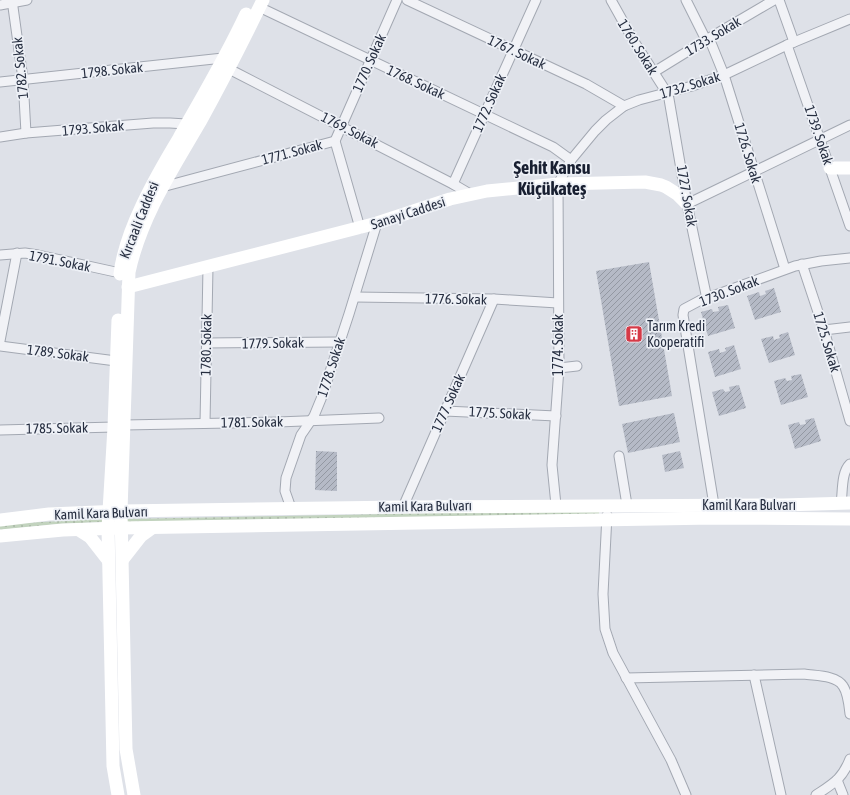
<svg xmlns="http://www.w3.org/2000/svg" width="850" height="795" font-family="'Asap Condensed',sans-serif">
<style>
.grass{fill:url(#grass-dots)}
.building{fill:url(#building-hatch)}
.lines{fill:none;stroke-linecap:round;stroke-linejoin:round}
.street-casing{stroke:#a3a8b2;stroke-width:11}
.street{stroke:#f1f2f6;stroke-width:9}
.secondary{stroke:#fff;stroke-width:13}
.labels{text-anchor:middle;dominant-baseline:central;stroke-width:3.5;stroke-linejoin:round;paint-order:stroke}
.street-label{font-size:14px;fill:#262e40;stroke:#edf0f6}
.poi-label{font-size:14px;fill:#262e40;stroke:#edf0f6;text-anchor:start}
.district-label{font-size:18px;font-weight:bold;fill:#181f31;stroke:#edf0f6}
</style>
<defs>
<pattern id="grass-dots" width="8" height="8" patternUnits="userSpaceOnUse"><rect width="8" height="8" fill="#c2d3be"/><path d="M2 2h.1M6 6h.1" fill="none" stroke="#a7b5a4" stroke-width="1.8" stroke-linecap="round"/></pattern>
<pattern id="building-hatch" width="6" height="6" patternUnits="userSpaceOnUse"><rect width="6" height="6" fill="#b5bac6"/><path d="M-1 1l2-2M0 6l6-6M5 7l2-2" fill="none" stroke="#9398a2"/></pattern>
</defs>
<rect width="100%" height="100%" fill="#dee1e8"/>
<g class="grass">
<polygon points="599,510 599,514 126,522 125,519"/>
<polygon points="103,519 103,522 58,524 0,530 0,526 22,523"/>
</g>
<g class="building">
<polygon points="649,262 672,396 619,406 596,271"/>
<polygon points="774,288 781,312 755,320 747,296 759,292 760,296 766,294 765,291"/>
<polygon points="728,305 735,328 708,336 701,312 712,309 713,312 719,311 718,307"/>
<polygon points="788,332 795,355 769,363 761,339 773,336 774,340 780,338 779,335"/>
<polygon points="734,345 741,369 715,377 708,352 719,349 720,353 726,351 725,348"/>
<polygon points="801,374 808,397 781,405 774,381 785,378 787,381 792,380 791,376"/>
<polygon points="739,385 746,408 719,416 712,392 723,389 725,392 730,391 729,387"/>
<polygon points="674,413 680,442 628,453 622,424"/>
<polygon points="814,418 821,441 795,449 788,425 799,422 800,425 806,424 805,420"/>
<polygon points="316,451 337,452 337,491 315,490"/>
<polygon points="680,451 684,468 665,472 662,455"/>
</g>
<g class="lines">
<defs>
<g id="street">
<polyline points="12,0 23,79 26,133"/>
<polyline points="407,0 586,84 624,106"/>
<polyline points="611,0 635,43 667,93 669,99 687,204 707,299"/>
<polyline points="686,0 706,40"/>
<polyline points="779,0 794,42"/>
<polyline points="0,5 27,0"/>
<polyline points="259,7 553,147 571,160"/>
<polyline points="709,38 724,75 785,269"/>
<polyline points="787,45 850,226"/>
<polyline points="229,69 453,184 470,194"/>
<polyline points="654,72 706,40 774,0"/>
<polyline points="0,82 223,58"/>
<polyline points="0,137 26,133 153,123 170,123 186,124"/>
<polyline points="335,141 397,0"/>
<polyline points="453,184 536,0"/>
<polyline points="162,187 335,141 360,228"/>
<polyline points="687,204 850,125"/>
<polyline points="0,255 25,253 38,255 120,273"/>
<polyline points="802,264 824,330 850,421"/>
<polyline points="355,297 494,299 558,303"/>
<polyline points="824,330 850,327"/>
<polyline points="0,341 17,253"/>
<polyline points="206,343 339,342"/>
<polyline points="0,346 116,361"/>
<polyline points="559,368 577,366"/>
<polyline points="445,411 556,416"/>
<polyline points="205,423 208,267"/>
<polyline points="124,425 278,422 379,418"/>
<polyline points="0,430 114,427"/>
<polyline points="619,456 627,505"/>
<path d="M 841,503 C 843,491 841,473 850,464"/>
<polyline points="556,505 552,465 559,368 558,184 571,160 595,131 606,120 624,106 639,100 692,86 724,75 787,45 850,19"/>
<polyline points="714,505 683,315 684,309 699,301 795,266 821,261 850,258"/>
<polyline points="403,507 494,299"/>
<polyline points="291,508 285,491 286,478 301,435 314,416 321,399 349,314 377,223"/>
<polyline points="607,515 603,594 605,629 613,653 671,760 686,795"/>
<polyline points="754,675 781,795"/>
<path d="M 626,678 L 804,674 C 815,676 836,675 843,686 C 848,693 849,705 850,714"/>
<polyline points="837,780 843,795"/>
<path d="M 816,795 C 834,783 842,779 850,759"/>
</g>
</defs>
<use href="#street" class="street-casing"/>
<use href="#street" class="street"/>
<g class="secondary">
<polyline points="830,168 850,168"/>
<path d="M 120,274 C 125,230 156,176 179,138 C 202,97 226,57 246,14"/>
<polyline points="128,287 377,223 450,199 487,191 558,184 645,182 661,185 666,187 677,194 687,204"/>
<polyline points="118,320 114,427 108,528 113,766 118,795"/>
<polyline points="0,520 49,514 121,511 403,507 783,505 850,503"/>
<polyline points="79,530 90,537 108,560"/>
<polyline points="0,536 63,530 121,528 714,518 850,519"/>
<polyline points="123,559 141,536 152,528"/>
<path d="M 134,795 L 126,749 L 121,511 L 129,272 C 141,217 172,170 200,122 C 222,82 243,41 263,0"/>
</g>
</g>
<defs>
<symbol id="building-square" viewBox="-11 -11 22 22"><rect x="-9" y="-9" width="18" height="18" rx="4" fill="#d63a47" stroke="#edf0f6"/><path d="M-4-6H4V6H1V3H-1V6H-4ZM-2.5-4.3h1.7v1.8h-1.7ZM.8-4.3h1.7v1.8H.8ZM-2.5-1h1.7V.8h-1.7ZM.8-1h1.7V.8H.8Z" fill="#fff"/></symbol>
</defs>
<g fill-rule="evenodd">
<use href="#building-square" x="624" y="324" width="20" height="20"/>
</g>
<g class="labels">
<g class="street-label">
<text transform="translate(713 36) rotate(-31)">1733. Sokak</text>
<text transform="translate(638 47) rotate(58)">1760. Sokak</text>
<text transform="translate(517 52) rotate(25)">1767. Sokak</text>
<text transform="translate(369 63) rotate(-66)">1770. Sokak</text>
<text transform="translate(20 68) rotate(-96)">1782. Sokak</text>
<text transform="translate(112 70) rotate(-6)">1798. Sokak</text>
<text transform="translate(416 82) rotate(25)">1768. Sokak</text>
<text transform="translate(690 85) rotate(-17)">1732. Sokak</text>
<text transform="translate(489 103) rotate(-66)">1772. Sokak</text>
<text transform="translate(93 128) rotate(-5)">1793. Sokak</text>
<text transform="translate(350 130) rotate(27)">1769. Sokak</text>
<text transform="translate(819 135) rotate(71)">1739. Sokak</text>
<text transform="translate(292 152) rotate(-15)">1771. Sokak</text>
<text transform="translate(748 153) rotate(73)">1726. Sokak</text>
<text transform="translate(687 196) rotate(80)">1727. Sokak</text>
<text transform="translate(408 213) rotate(-18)">Sanayi Caddesi</text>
<text transform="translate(139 220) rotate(-68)">Kırcaali Caddesi</text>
<text transform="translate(60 261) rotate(11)">1791. Sokak</text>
<text transform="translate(729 291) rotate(-21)">1730. Sokak</text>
<text transform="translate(456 299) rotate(1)">1776. Sokak</text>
<text transform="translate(827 342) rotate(73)">1725. Sokak</text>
<text transform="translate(273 343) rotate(-1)">1779. Sokak</text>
<text transform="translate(206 345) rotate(-89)">1780. Sokak</text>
<text transform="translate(558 345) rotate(-90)">1774. Sokak</text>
<text transform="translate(58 353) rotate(7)">1789. Sokak</text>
<text transform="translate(331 367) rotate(-72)">1778. Sokak</text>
<text transform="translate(448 403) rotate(-66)">1777. Sokak</text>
<text transform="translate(500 413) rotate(3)">1775. Sokak</text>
<text transform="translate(252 422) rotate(-1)">1781. Sokak</text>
<text transform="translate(57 428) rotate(-1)">1785. Sokak</text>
<text x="749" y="505">Kamil Kara Bulvarı</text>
<text transform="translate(425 506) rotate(-1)">Kamil Kara Bulvarı</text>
<text transform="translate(101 513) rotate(-2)">Kamil Kara Bulvarı</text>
</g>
<g class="poi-label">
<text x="647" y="326">Tarım Kredi<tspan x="647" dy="16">Kooperatifi</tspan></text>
</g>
<g class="district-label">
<text x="552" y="167">Şehit Kansu<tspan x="552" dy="21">Küçükateş</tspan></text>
</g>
</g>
</svg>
